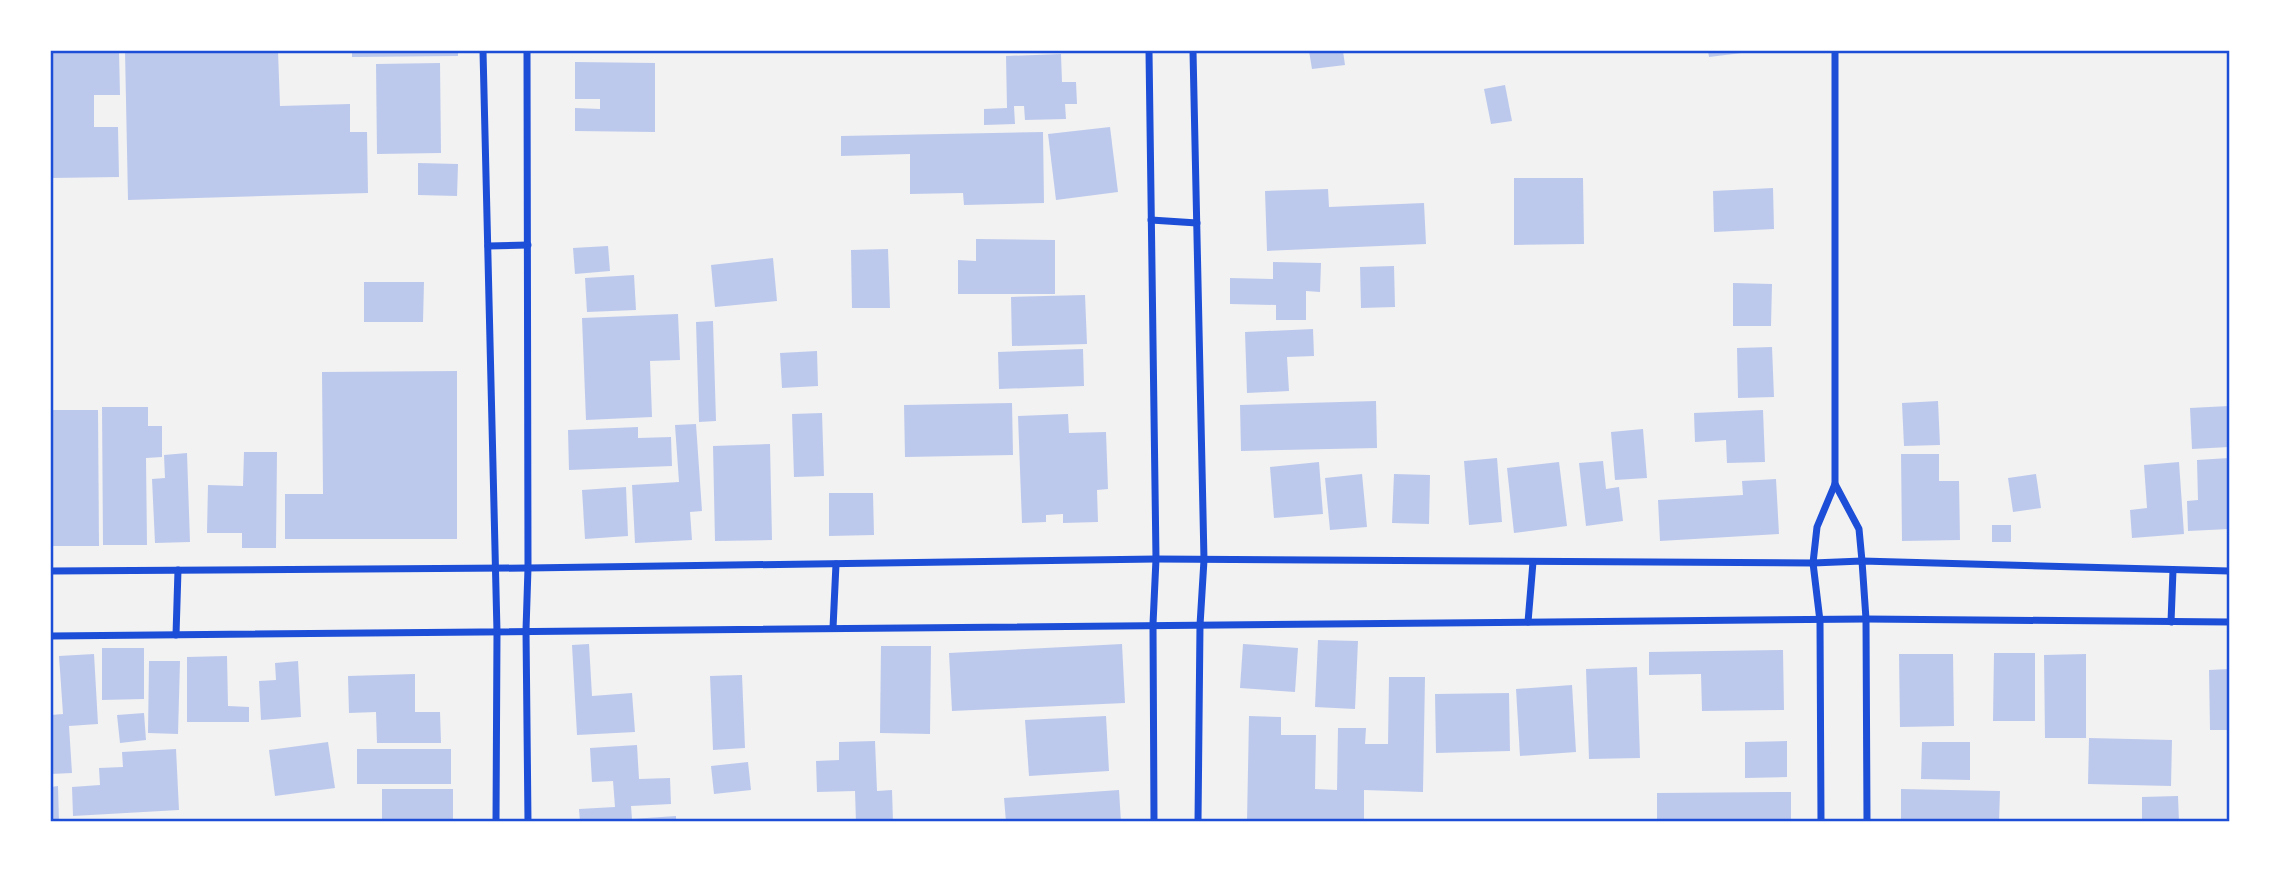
<svg xmlns="http://www.w3.org/2000/svg" width="2280" height="873" font-family="'Archivo Narrow',sans-serif">
<style>
.building{fill:#bdc9ec}
.lines{fill:none;stroke-linecap:round;stroke-linejoin:round}
.minor{stroke:#1d4ed8;stroke-width:7}
.neatline{fill:none;stroke:#1d4ed8;stroke-width:2.5}
</style>
<rect width="100%" height="100%" fill="#f2f2f2"/>
<g class="building">
<polygon points="51,51 119,51 120,95 94,95 94,127 118,127 119,177 51,178"/>
<polygon points="125,51 278,51 280,106 350,104 350,132 367,132 368,193 128,200"/>
<polygon points="352,51 458,51 458,56 352,57"/>
<polygon points="1309,51 1343,51 1345,65 1312,69"/>
<polygon points="1708,51 1749,51 1750,52 1709,57"/>
<polygon points="1061,54 1062,82 1076,82 1077,104 1065,104 1066,119 1025,120 1024,106 1014,106 1015,124 984,125 984,109 1007,108 1006,56"/>
<polygon points="575,62 655,63 655,132 575,131 575,108 600,109 600,99 575,99"/>
<polygon points="440,63 441,153 377,154 376,64"/>
<polygon points="1505,85 1512,121 1491,124 1484,89"/>
<polygon points="1110,127 1118,192 1056,200 1048,134"/>
<polygon points="1043,132 1044,203 964,205 963,193 910,194 910,154 841,156 841,136"/>
<polygon points="418,163 458,164 457,196 418,195"/>
<polygon points="1514,178 1583,178 1584,244 1514,245"/>
<polygon points="1773,188 1774,229 1714,232 1713,191"/>
<polygon points="1328,189 1329,207 1424,203 1426,244 1267,251 1265,191"/>
<polygon points="976,239 1055,240 1055,294 958,294 958,260 976,261"/>
<polygon points="608,246 610,271 575,274 573,248"/>
<polygon points="888,249 890,308 852,308 851,250"/>
<polygon points="773,258 777,301 715,307 711,265"/>
<polygon points="1273,262 1321,263 1320,292 1306,291 1306,320 1276,320 1276,305 1230,304 1230,278 1273,279"/>
<polygon points="1394,266 1395,307 1361,308 1360,267"/>
<polygon points="634,275 636,310 587,312 585,278"/>
<polygon points="364,282 424,282 423,322 364,322"/>
<polygon points="1733,283 1772,284 1771,326 1733,326"/>
<polygon points="1085,295 1087,344 1012,346 1011,297"/>
<polygon points="678,314 680,360 650,361 652,417 586,420 582,318"/>
<polygon points="713,321 716,421 699,422 696,322"/>
<polygon points="1313,329 1314,356 1287,357 1289,391 1247,393 1245,332"/>
<polygon points="1772,347 1774,397 1738,398 1737,348"/>
<polygon points="1083,349 1084,386 999,389 998,352"/>
<polygon points="817,351 818,386 782,388 780,353"/>
<polygon points="457,371 457,539 285,539 285,494 323,494 322,372"/>
<polygon points="1376,401 1377,448 1241,451 1240,405"/>
<polygon points="1938,401 1940,445 1904,446 1902,403"/>
<polygon points="1012,403 1013,455 905,457 904,405"/>
<polygon points="2229,406 2229,447 2192,449 2190,408"/>
<polygon points="102,407 148,407 148,426 162,426 162,457 146,458 147,545 103,545"/>
<polygon points="51,410 98,410 99,546 51,546"/>
<polygon points="1763,410 1765,462 1727,463 1726,440 1695,442 1694,413"/>
<polygon points="822,413 824,476 794,477 792,414"/>
<polygon points="1068,414 1069,433 1106,432 1108,489 1097,490 1098,522 1063,523 1063,514 1046,515 1046,522 1022,523 1018,416"/>
<polygon points="696,424 702,511 690,512 692,540 635,543 632,485 679,482 675,425"/>
<polygon points="638,427 638,438 671,437 672,466 569,470 568,430"/>
<polygon points="1643,429 1647,478 1615,480 1611,432"/>
<polygon points="770,444 772,540 715,541 713,446"/>
<polygon points="244,452 277,452 276,548 242,548 242,533 207,533 208,485 243,486"/>
<polygon points="187,453 190,542 155,543 152,479 165,478 164,455"/>
<polygon points="1901,454 1939,454 1939,481 1959,481 1960,540 1902,541"/>
<polygon points="1497,458 1502,522 1469,525 1464,461"/>
<polygon points="2229,458 2229,529 2188,531 2187,501 2198,500 2197,460"/>
<polygon points="1603,461 1606,489 1619,487 1623,521 1586,526 1579,463"/>
<polygon points="1319,462 1323,514 1274,518 1270,467"/>
<polygon points="1559,462 1567,526 1514,533 1507,468"/>
<polygon points="2179,462 2184,534 2132,538 2130,510 2147,508 2144,465"/>
<polygon points="1362,474 1367,527 1330,530 1325,478"/>
<polygon points="1394,474 1430,475 1429,524 1392,523"/>
<polygon points="2036,474 2041,508 2013,512 2008,478"/>
<polygon points="1776,479 1779,534 1660,541 1658,500 1743,495 1742,481"/>
<polygon points="626,487 628,536 585,539 582,490"/>
<polygon points="829,493 873,493 874,535 829,536"/>
<rect x="1992" y="525" width="19" height="17"/>
<polygon points="1318,640 1358,641 1355,709 1315,707"/>
<polygon points="589,644 592,696 632,693 635,732 577,735 572,645"/>
<polygon points="1122,644 1125,703 952,711 949,653"/>
<polygon points="1243,644 1298,648 1295,692 1240,688"/>
<polygon points="881,646 931,646 930,734 880,733"/>
<polygon points="102,648 144,648 144,699 102,700"/>
<polygon points="1783,650 1784,710 1702,711 1701,674 1649,675 1649,652"/>
<polygon points="1994,653 2035,653 2035,721 1993,721"/>
<polygon points="94,654 98,724 69,726 72,773 51,774 51,715 63,714 59,656"/>
<polygon points="1899,654 1953,654 1954,726 1900,727"/>
<polygon points="2086,654 2086,738 2045,738 2044,655"/>
<polygon points="227,656 228,706 249,707 249,722 187,722 187,657"/>
<polygon points="149,661 180,661 178,734 148,733"/>
<polygon points="298,661 301,717 261,720 259,681 276,680 275,663"/>
<polygon points="1637,667 1640,758 1589,759 1586,669"/>
<polygon points="2229,669 2229,730 2210,730 2209,670"/>
<polygon points="415,674 415,712 440,712 441,743 377,743 376,712 349,713 348,676"/>
<polygon points="742,675 745,748 713,750 710,676"/>
<polygon points="1389,677 1425,677 1423,792 1364,790 1364,822 1247,822 1249,716 1281,717 1281,735 1316,735 1315,789 1337,790 1338,728 1366,728 1365,744 1388,744"/>
<polygon points="1572,685 1576,752 1520,756 1516,689"/>
<polygon points="1509,693 1510,751 1436,753 1435,694"/>
<polygon points="144,713 146,740 120,743 117,715"/>
<polygon points="1106,716 1109,771 1029,776 1025,720"/>
<polygon points="2089,738 2172,740 2171,786 2088,784"/>
<polygon points="875,741 877,791 892,790 893,822 856,822 855,791 817,792 816,761 839,760 839,742"/>
<polygon points="1787,741 1787,777 1745,778 1745,742"/>
<polygon points="328,742 335,788 275,796 269,750"/>
<polygon points="1922,742 1970,742 1970,780 1921,779"/>
<polygon points="637,745 639,779 670,778 671,804 631,806 632,819 676,816 676,822 580,822 579,809 615,807 613,781 592,782 590,748"/>
<polygon points="176,749 179,810 73,816 72,787 100,785 99,768 123,767 122,752"/>
<rect x="357" y="749" width="94" height="35"/>
<polygon points="748,762 751,790 714,794 711,766"/>
<polygon points="58,786 59,822 51,822 51,787"/>
<rect x="382" y="789" width="71" height="31"/>
<polygon points="1901,789 2000,791 1999,822 1901,822"/>
<polygon points="1119,790 1121,822 1006,822 1004,798"/>
<polygon points="1791,792 1791,822 1657,822 1657,793"/>
<polygon points="2178,796 2179,822 2142,822 2142,797"/>
</g>
<g class="lines">
<g class="minor">
<polyline points="483,51 497,632 496,822"/>
<polyline points="527,51 528,568 526,630 528,822"/>
<polyline points="1149,51 1156,559 1153,624 1154,822"/>
<polyline points="1193,51 1204,560 1200,625 1198,822"/>
<polyline points="1151,220 1197,223"/>
<polyline points="488,246 528,245"/>
<polyline points="1835,484 1859,529 1862,561 1866,619 1867,822"/>
<polyline points="51,571 528,568 1156,559 1813,563 1862,561 2229,571"/>
<polyline points="1528,622 1533,562"/>
<polyline points="2171,622 2173,570"/>
<polyline points="833,628 836,564"/>
<polyline points="176,635 178,570"/>
<polyline points="51,636 1866,619 2229,622"/>
<polyline points="1821,822 1820,621 1813,563 1817,527 1835,484 1835,51"/>
</g>
</g>
<rect width="2280" height="873" fill="none" stroke="#ffffff" stroke-width="105"/>
<rect x="52" y="52" width="2176" height="768" class="neatline"/>
</svg>
